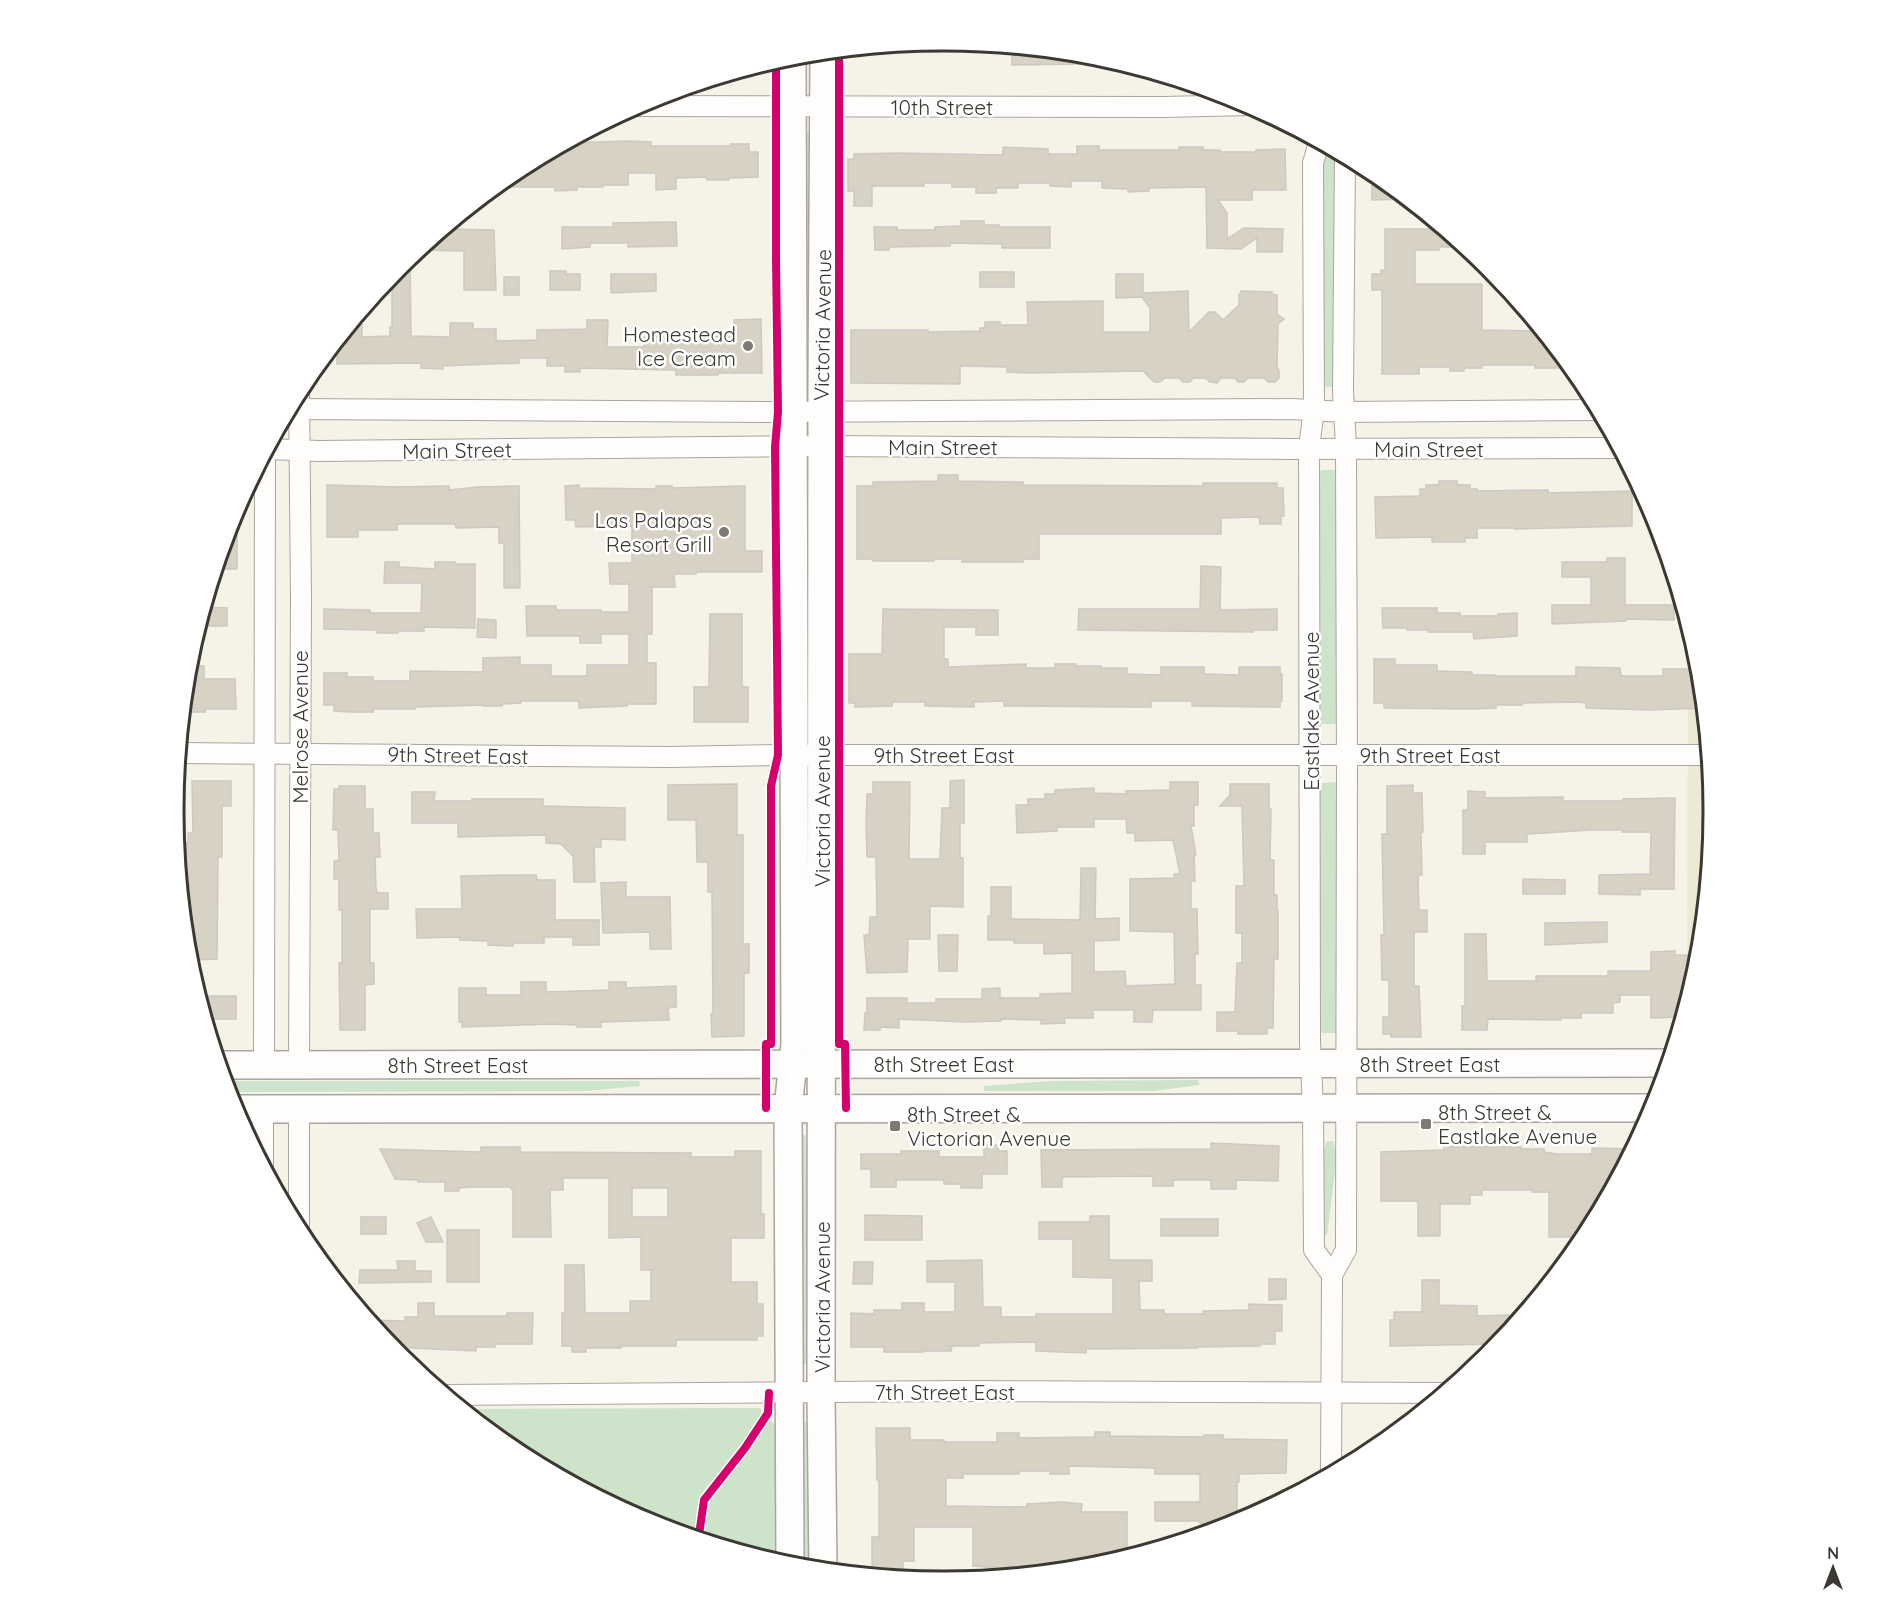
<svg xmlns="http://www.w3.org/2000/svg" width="1887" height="1622" font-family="Quicksand,sans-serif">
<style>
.built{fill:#eee9d7}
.green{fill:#cde3ca}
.building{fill:#d7d2c3;stroke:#ccc9c2;stroke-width:1.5;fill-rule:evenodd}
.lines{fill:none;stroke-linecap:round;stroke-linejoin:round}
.street-casing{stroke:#a8a69e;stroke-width:22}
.secondary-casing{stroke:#a8a69e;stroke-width:30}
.street{stroke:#fefdfc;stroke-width:20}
.secondary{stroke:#fefdfc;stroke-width:27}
.cycleway-casing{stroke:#fff;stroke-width:11}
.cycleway{stroke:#d6006c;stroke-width:8}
.poi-dot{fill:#7c7a72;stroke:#fff;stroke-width:2}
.labels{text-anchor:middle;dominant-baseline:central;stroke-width:5;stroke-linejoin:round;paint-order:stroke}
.street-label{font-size:21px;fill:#3b3932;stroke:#fff}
.poi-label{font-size:21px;fill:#3b3932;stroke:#fff;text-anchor:end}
.rim{fill:none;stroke:#3b3932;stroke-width:3}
</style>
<rect width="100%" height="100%" fill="#f5f2e8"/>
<polygon class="built" points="1688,623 1699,661 1714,811 1699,962 1687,1002"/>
<g class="green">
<polygon points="808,133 814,133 812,379 806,379 804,134"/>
<polygon points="1324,145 1336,152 1336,381 1333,387 1326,387 1324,385"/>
<polygon points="1322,470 1337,470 1338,724 1321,724 1319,723 1319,473"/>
<polygon points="1338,782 1340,1028 1336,1033 1323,1033 1320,1030 1319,786 1321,783"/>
<polygon points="1198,1080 1199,1085 1153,1091 984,1091 984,1086 1050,1081"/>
<polygon points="224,1081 639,1081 640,1086 585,1091 227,1092"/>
<polygon points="806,1135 807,1214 815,1324 813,1364 800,1364 798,1136"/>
<polygon points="1333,1141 1337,1156 1327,1235 1324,1235 1324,1150 1326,1142"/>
<polygon points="759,1408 776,1426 777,1562 648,1523 515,1451 463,1409"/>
<polygon points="801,1422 814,1422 816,1569 798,1567"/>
</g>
<g class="building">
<polygon points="1012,47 1081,54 1081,64 1012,65"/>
<polygon points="628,141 651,142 651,146 731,146 731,144 749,144 749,152 758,152 758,177 729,178 729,180 707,180 707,177 676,178 676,189 656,190 656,173 628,173 628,185 603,185 603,187 577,187 577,190 555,191 555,187 496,187 516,170 566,143"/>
<polygon points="1077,146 1099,146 1099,150 1179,150 1179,147 1203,147 1203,150 1220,150 1220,152 1256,152 1256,150 1285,149 1286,190 1252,190 1252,200 1218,200 1227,213 1227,239 1244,228 1283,229 1282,252 1257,252 1257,238 1241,249 1207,248 1206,187 1149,188 1149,191 1128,192 1128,189 1102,188 1102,181 1071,181 1071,187 1050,186 1050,183 1018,183 1018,188 996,188 996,193 976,193 976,187 952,187 952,183 924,183 924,186 872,186 872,206 854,206 854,191 848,191 848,159 854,159 854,154 897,153 1001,155 1003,154 1003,147 1048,149 1048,154 1077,154"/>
<polygon points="1372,171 1391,186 1407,199 1372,200"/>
<polygon points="961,221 984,221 984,225 999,225 999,227 1050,227 1050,248 1002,248 1002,244 950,243 950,246 889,247 889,250 875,250 874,227 897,227 897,230 935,230 935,227 961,226"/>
<polygon points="676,222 677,246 628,247 628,243 590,243 590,247 562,249 562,227 613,227 613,223"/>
<polygon points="444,229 494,230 496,290 464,290 464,251 418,250"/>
<polygon points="1385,229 1443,229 1464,247 1439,247 1439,250 1415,250 1415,284 1482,284 1482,330 1541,331 1572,368 1535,368 1535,365 1482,365 1482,368 1464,368 1464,371 1450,371 1450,367 1419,367 1419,374 1382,374 1382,290 1372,290 1372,274 1381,274 1381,270 1385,270"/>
<polygon points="410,256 411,336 450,337 450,323 473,323 473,329 496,329 496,341 537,340 537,330 587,329 587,320 608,320 607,347 644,347 644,337 672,336 672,340 700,340 700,336 734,337 734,320 761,319 762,373 718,373 718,375 676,375 676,370 580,368 580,372 565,372 565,366 547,366 547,358 519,358 519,363 443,366 443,369 421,368 421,363 337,364 337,342 350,325 362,325 362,337 390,336 390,327 392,327 392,274"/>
<polygon points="550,271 566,271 566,274 580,274 580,290 550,290"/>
<rect x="980" y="272" width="34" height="15"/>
<polygon points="611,274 656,274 656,291 611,293"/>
<polygon points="1116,274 1143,274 1143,293 1188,291 1189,332 1209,312 1215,312 1223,320 1239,305 1239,294 1241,294 1241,291 1272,292 1272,294 1277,295 1277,314 1284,319 1278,324 1277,368 1279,370 1279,378 1275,382 1268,382 1264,378 1248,378 1244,382 1238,382 1235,378 1221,378 1217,383 1210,382 1205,378 1193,378 1190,382 1183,382 1179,378 1165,378 1160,382 1154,382 1143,371 1028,373 1007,372 1007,367 960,366 960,384 851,383 851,330 928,330 928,332 980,331 980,328 985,328 985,322 1000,322 1000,325 1028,325 1027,302 1103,301 1103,332 1150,332 1150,308 1142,297 1116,298"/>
<rect x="504" y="277" width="15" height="18"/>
<polygon points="938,475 958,475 958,481 1023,482 1023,485 1203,486 1203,483 1277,483 1277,488 1283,488 1284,516 1281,516 1281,524 1260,524 1259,517 1221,518 1221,534 1039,534 1039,559 1023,559 1023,562 962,562 962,559 934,559 934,561 873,561 873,559 857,559 857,486 873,486 873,482 938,481"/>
<polygon points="1439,481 1457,481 1457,485 1470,485 1470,489 1477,489 1477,491 1548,490 1548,493 1632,491 1632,526 1514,529 1514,528 1477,528 1477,538 1465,538 1465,542 1432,542 1432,537 1376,538 1375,497 1420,496 1420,489 1426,489 1426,485 1439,485"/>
<polygon points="327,485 397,487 449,486 449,490 478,487 519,486 520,588 504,588 504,543 499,543 499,527 456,528 455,524 397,524 397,530 358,530 358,537 327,537"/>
<polygon points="579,485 579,488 656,489 656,486 672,486 672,488 745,486 745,551 762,551 762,572 696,572 696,574 674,574 675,587 652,587 652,634 647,634 647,663 656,663 656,704 627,704 627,706 579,708 579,702 577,701 521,701 521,703 502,704 502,706 483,706 483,705 415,707 415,709 373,709 373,712 350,712 334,711 334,705 324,705 324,673 347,673 347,677 373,677 373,681 410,681 410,671 483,672 483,658 520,657 520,665 551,665 551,676 587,676 587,665 629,665 629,634 601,634 601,643 580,643 580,636 527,636 526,606 556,606 556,610 601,610 601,612 629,612 629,584 610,584 609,563 632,563 632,526 576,527 575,520 566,520 565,486"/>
<polygon points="234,511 237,512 237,569 216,569"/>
<polygon points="1607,558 1625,558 1625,605 1674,605 1674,620 1626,619 1626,621 1552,624 1552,605 1591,605 1591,577 1562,577 1562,562 1607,562"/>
<polygon points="385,562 399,562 399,567 435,569 435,562 455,562 455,564 475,564 475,628 424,627 424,631 398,631 398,633 377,633 377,630 324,629 324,609 370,610 370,613 421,613 422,583 384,583"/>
<polygon points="1201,566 1221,567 1220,610 1277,609 1277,630 1253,630 1253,632 1078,630 1079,609 1200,609"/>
<polygon points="206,607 227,608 227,626 206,626"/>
<polygon points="1382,608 1437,608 1437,613 1460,613 1460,616 1499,616 1498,614 1517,613 1517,636 1474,639 1473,632 1428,632 1428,630 1407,630 1407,628 1383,628"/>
<polygon points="883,609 998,610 998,635 976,635 976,627 944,627 944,659 948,659 948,667 1026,664 1026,668 1055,668 1055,664 1076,664 1076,666 1101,666 1101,668 1127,668 1127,674 1161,675 1161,667 1204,667 1204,674 1239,675 1239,667 1280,667 1280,674 1282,674 1282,701 1280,701 1280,707 1192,706 1192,701 1151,701 1151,707 1128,707 1004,706 1004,701 974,702 974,707 925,706 925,702 892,702 892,706 855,707 855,703 849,703 849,654 882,654"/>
<polygon points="710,614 742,614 742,687 748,687 748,722 694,722 694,687 709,687"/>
<polygon points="478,619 496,620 496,638 477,637"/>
<polygon points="1374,659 1395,659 1395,665 1437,665 1437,671 1472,672 1472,675 1495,675 1495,676 1576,676 1576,667 1620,668 1621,676 1663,676 1663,669 1700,669 1704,708 1650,710 1586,708 1586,703 1577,702 1522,703 1522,705 1496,705 1496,708 1472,709 1384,708 1384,703 1374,703"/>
<polygon points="187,666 204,666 204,679 235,679 236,709 205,709 205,712 184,712"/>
<polygon points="964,780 964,823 960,823 960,858 963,858 963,907 930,906 930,939 908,939 907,972 867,973 864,935 869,935 870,917 877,917 876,857 867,857 866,823 867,794 873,794 873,782 910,782 909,859 940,859 942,808 950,808 950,781"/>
<polygon points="192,781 231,781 231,806 222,806 222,857 218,857 217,959 192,960 189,884 187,884 186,843 188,843 188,833 193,833"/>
<polygon points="1170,782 1198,782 1198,805 1194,805 1194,826 1191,826 1196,855 1194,855 1195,881 1191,881 1191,909 1197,909 1198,954 1195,954 1195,985 1201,985 1201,1010 1153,1010 1152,1022 1134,1022 1134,1010 1093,1010 1093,1018 1064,1018 1065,1023 1041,1024 1041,1020 1001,1019 1001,1021 964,1022 899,1019 899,1028 880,1027 880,1030 864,1030 865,1013 867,1013 867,998 907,998 907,1003 936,1003 936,999 982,999 982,989 1000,988 1000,998 1040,998 1040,994 1072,993 1072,953 1044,954 1044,943 1014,943 1014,940 988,940 988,916 991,916 991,887 1011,887 1011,919 1080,920 1081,868 1096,868 1095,919 1119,918 1119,940 1094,941 1094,972 1125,971 1126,986 1175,984 1174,932 1130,931 1130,879 1175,878 1174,874 1180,874 1173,840 1135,841 1135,833 1127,833 1126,819 1094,819 1094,827 1057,827 1057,831 1017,833 1016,805 1028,805 1028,799 1045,799 1045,794 1055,794 1055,790 1094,788 1094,793 1126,794 1126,791 1170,790"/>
<polygon points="737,784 737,835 743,835 743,944 749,944 749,973 744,973 744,1036 712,1037 711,1014 713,1013 712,892 708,892 708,862 697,862 696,820 668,820 668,785"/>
<polygon points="1230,784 1269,784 1269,809 1271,809 1270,860 1274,860 1274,895 1277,895 1277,910 1278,910 1278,959 1274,959 1273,1028 1267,1028 1267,1034 1238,1034 1238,1031 1217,1031 1217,1012 1235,1012 1237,963 1242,963 1242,933 1236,933 1236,886 1244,886 1242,806 1220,806 1230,795"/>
<polygon points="1413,785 1413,793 1422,793 1423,832 1421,832 1422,875 1419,875 1418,878 1419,910 1427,910 1427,932 1414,932 1414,986 1419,986 1421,1037 1391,1037 1391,1034 1383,1034 1383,1017 1389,1017 1389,982 1388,980 1382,980 1381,935 1384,935 1382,834 1387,834 1387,786"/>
<polygon points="339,786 365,786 365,809 373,809 373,833 379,833 380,857 375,857 376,888 377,893 388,893 388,909 370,909 370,963 374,963 374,984 365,985 365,1030 340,1030 339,963 342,963 342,910 339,910 339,879 334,879 334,861 339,860 338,830 333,830 334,789 339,789"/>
<polygon points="1468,791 1485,792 1485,798 1563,797 1563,801 1623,801 1623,799 1675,798 1674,889 1640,889 1640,895 1599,894 1599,875 1650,874 1651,832 1622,832 1622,830 1591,830 1527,834 1527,842 1485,842 1485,854 1463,854 1463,810 1468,810"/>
<polygon points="412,792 435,792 434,801 472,801 472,799 543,799 543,806 625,808 625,840 601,839 601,847 594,847 595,882 574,882 573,856 561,844 546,843 546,835 458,837 458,823 412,823"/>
<polygon points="517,875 536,875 537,880 555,880 555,920 599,920 599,945 573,945 573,937 544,937 544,943 513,943 513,946 488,945 488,941 460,940 460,937 417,938 416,909 462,909 461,876"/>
<polygon points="1523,879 1565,880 1565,894 1523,894"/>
<polygon points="626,882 626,897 670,897 671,949 650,949 650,932 603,933 601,883"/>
<polygon points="1607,922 1607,942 1545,945 1545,923"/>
<polygon points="1465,934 1486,934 1487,981 1536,981 1536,976 1608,976 1608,971 1651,971 1651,952 1675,951 1675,955 1700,955 1699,962 1682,1017 1651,1018 1651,995 1620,995 1620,1002 1613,1003 1613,1013 1581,1013 1581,1018 1561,1018 1561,1020 1488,1019 1487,1030 1462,1030 1462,1006 1465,1006"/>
<polygon points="938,935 958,935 957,971 939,971"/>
<polygon points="521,982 546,982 546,992 609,990 609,982 626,982 626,988 676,986 676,1007 668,1008 669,1020 601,1022 601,1027 577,1027 577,1025 552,1024 462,1027 462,1022 459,1022 459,988 486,988 486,995 521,995"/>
<polygon points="198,996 236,996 236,1019 205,1019"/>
<polygon points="1211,1143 1279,1146 1278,1181 1236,1180 1236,1189 1211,1189 1211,1180 1173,1180 1173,1186 1153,1186 1153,1176 1062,1177 1062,1187 1042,1187 1041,1150 1211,1149"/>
<polygon points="984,1145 999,1145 998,1151 1007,1151 1007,1174 982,1174 982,1188 961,1188 961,1184 944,1184 944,1180 896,1180 896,1187 871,1187 871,1169 861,1169 861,1154 901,1154 901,1151 939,1151 939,1157 984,1157"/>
<polygon points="1444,1146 1521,1147 1521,1149 1544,1149 1544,1152 1557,1154 1592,1154 1592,1148 1632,1149 1585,1237 1549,1237 1549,1192 1532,1192 1532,1190 1482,1190 1482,1195 1470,1195 1470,1204 1440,1204 1440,1236 1418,1236 1418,1201 1381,1201 1381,1152 1444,1150"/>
<path d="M 481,1147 L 520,1147 L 520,1152 L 691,1153 L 691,1157 L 735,1157 L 735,1151 L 761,1151 L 761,1214 L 764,1214 L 764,1238 L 731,1238 L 731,1282 L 757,1282 L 757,1304 L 763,1304 L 763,1336 L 757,1336 L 757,1340 L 676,1340 L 676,1346 L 620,1346 L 621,1348 L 586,1348 L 586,1352 L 572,1352 L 572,1346 L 562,1346 L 562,1313 L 565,1313 L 565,1265 L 584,1265 L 585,1313 L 630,1313 L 630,1301 L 651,1301 L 651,1270 L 641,1270 L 641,1237 L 609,1238 L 609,1178 L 563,1178 L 563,1190 L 550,1190 L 551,1237 L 513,1237 L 513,1189 L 511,1189 L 511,1187 L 469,1187 L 459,1188 L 459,1191 L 445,1191 L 445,1182 L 418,1182 L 418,1180 L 395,1179 L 380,1149 L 481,1152 ZM 632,1188 L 668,1188 L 668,1217 L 632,1217 Z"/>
<polygon points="865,1215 922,1216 922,1240 865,1240"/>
<polygon points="1090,1216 1109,1216 1109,1260 1152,1260 1152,1281 1139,1281 1140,1310 1164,1310 1164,1314 1203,1314 1203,1311 1249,1310 1249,1304 1282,1305 1282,1331 1275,1331 1275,1344 1260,1344 1260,1346 1197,1347 1197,1348 1086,1349 1086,1353 1036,1351 1036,1342 979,1343 979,1346 952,1346 951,1351 923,1351 923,1352 884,1352 884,1347 851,1347 851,1313 874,1314 874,1310 902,1310 902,1303 924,1303 924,1312 955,1312 955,1282 927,1282 927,1261 982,1260 983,1307 1001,1307 1001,1317 1036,1317 1036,1314 1113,1314 1113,1278 1073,1277 1073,1239 1039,1239 1039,1222 1090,1222"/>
<rect x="361" y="1217" width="25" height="17"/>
<polygon points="431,1217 443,1242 426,1242 417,1223"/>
<rect x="1161" y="1219" width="57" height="17"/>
<rect x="447" y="1230" width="32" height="52"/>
<polygon points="397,1261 415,1261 415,1271 431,1271 431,1282 359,1283 360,1270 398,1270"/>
<polygon points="854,1262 873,1262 872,1284 853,1284"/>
<polygon points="1269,1279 1286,1279 1286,1299 1269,1300"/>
<polygon points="1422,1280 1439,1280 1439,1305 1477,1306 1477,1316 1509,1315 1509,1331 1498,1344 1390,1346 1390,1320 1394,1320 1394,1312 1422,1312"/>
<polygon points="418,1303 434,1303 434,1316 507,1316 507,1313 533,1313 532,1344 495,1344 495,1347 476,1347 476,1351 391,1347 369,1320 405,1321 405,1317 418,1317"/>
<polygon points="876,1428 910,1428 910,1440 944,1440 944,1442 997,1442 997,1433 1019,1433 1019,1438 1095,1437 1095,1432 1110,1432 1110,1436 1204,1437 1204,1435 1223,1435 1223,1439 1287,1440 1286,1473 1239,1474 1239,1482 1237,1482 1237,1523 1234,1524 1200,1524 1200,1521 1155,1521 1155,1502 1200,1502 1200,1474 1155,1474 1155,1468 1069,1466 1069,1474 1050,1474 1050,1471 1019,1471 1019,1474 963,1474 963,1478 946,1478 946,1506 1027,1507 1027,1504 1062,1502 1082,1504 1081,1512 1127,1512 1127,1557 1110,1562 1067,1562 1067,1569 1028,1570 973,1566 973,1527 914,1527 914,1561 903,1561 903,1578 872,1574 872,1537 879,1537 879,1480 877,1480"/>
</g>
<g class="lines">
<defs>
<g id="street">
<polyline points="635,106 1163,107 1250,105"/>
<polyline points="1319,142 1313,163 1314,409 1309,448 1310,1042 1313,1108 1314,1250 1332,1275"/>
<polyline points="299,390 301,598 299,1065"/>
<polyline points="289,409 778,412 1292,409 1344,412 1599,410"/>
<polyline points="268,449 319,451 822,446 1292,449 1619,448"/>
<polyline points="179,753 670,757 778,755 1709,755"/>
<polyline points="264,1065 265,454"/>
<polyline points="263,1109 263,1164"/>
<polyline points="299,1109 299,1232"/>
<polyline points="447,1395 961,1391 1444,1393"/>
<polyline points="1331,1473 1332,1275 1346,1250 1347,774 1346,448 1343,391 1345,156"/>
</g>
<g id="secondary">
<polyline points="219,1065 1668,1063"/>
<polyline points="233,1109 1654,1108"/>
<polyline points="790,1566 788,1108 795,1044 792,56"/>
<polyline points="823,1570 821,1393 822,391 824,52"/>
</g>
</defs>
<use href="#street" class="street-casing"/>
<use href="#secondary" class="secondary-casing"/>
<use href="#street" class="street"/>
<use href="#secondary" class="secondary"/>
<defs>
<g id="cycleway">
<polyline points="839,51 839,1044 845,1044 846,1108"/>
<polyline points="766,1108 766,1044 771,1044 771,786 778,755 775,447 778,412 776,260 776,60"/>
<polyline points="696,1537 699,1535 704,1500 745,1448 768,1413 769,1393"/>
</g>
</defs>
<use href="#cycleway" class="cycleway-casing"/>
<use href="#cycleway" class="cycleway"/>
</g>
<g class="poi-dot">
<circle cx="748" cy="346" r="6"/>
<circle cx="724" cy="532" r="6"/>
<rect x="1420" y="1118" width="12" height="12" rx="3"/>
<rect x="889" y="1120" width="12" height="12" rx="3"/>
</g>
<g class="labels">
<g class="street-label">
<text x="942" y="107">10th Street</text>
<text transform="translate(822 325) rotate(-89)">Victoria Avenue</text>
<text x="943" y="447">Main Street</text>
<text x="1429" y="449">Main Street</text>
<text transform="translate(457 450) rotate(-1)">Main Street</text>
<text transform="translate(1311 711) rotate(-90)">Eastlake Avenue</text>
<text transform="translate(300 727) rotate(-90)">Melrose Avenue</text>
<text transform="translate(458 755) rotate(1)">9th Street East</text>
<text x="944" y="755">9th Street East</text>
<text x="1430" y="755">9th Street East</text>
<text transform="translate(822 811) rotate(-90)">Victoria Avenue</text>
<text x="944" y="1064">8th Street East</text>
<text x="1430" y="1064">8th Street East</text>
<text x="458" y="1065">8th Street East</text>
<text transform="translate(822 1297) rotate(-90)">Victoria Avenue</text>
<text x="945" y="1392">7th Street East</text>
</g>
<g class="poi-label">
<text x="736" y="334">Homestead<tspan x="736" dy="24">Ice Cream</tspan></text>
<text x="712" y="520">Las Palapas<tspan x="712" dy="24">Resort Grill</tspan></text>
<text x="1438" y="1112" text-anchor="start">8th Street &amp;<tspan x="1438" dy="24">Eastlake Avenue</tspan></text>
<text x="907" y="1114" text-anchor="start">8th Street &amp;<tspan x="907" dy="24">Victorian Avenue</tspan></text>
</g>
</g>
<path d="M0 0H1887V1622H0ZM943 51H944A759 759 0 0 1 1703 810V812A759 759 0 0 1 944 1571H943A759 759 0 0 1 184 812V810A759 759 0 0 1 943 51Z" fill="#fff" fill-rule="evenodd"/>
<path class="rim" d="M943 51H944A759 759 0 0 1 1703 810V812A759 759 0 0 1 944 1571H943A759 759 0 0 1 184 812V810A759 759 0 0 1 943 51Z"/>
<g transform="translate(1833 1568)" stroke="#ffffff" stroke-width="4.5" paint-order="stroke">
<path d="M0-4.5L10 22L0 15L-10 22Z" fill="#3b3932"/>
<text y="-9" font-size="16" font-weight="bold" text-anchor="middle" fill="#3b3932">N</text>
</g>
</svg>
